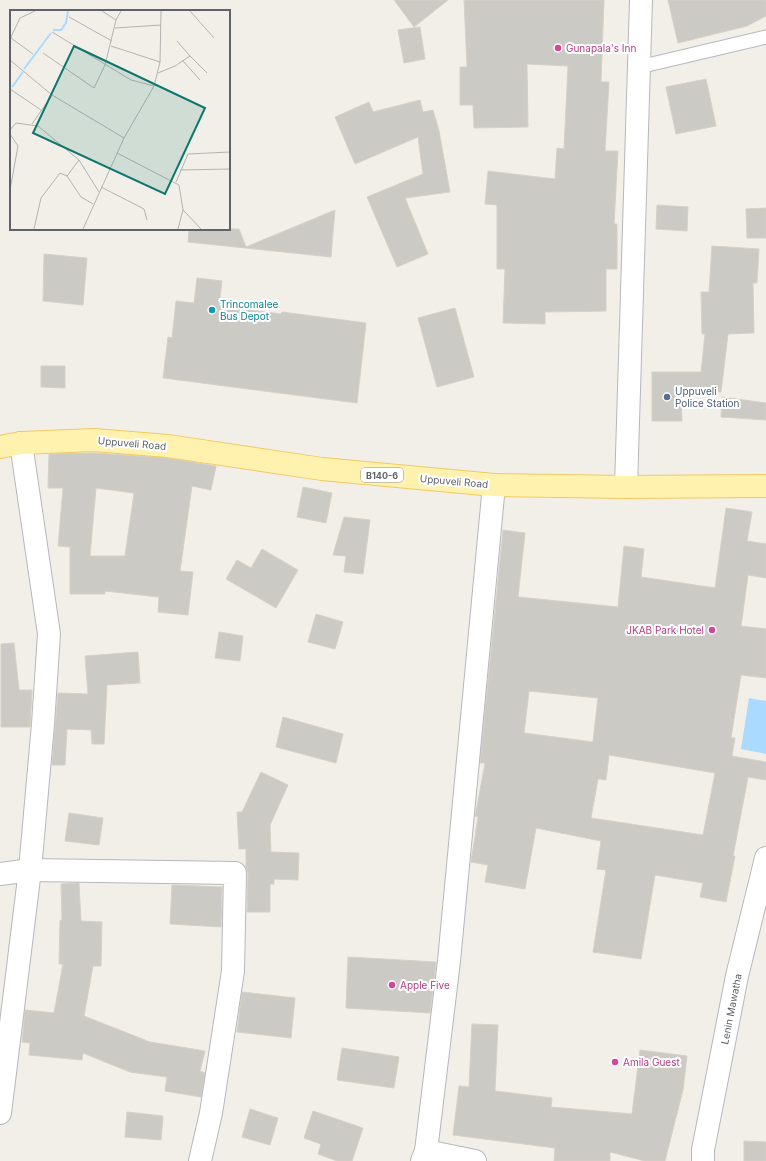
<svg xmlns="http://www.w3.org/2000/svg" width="766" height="1161" font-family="Inter,sans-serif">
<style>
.water{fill:#aadaff}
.building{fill:#cccac5;stroke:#d6d1c6;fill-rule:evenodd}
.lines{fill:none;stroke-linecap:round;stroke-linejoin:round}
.service-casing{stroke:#b5b8bc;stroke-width:15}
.minor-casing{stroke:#b5b8bc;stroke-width:24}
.primary-casing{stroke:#f2c960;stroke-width:24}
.service{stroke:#fff;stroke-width:13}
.minor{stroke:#fff;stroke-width:22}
.primary{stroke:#fff2af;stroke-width:22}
.hotel-dot{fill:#d1479c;stroke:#fff;stroke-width:1.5}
.culture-dot{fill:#0f9aa8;stroke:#fff;stroke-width:1.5}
.service-dot{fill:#5c6f8a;stroke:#fff;stroke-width:1.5}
.labels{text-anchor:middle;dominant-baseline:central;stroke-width:4;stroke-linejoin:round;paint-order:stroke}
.shield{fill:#fff;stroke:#8f9295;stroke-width:1}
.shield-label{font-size:9px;font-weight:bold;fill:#5f6368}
.hotel-label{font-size:10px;fill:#b23c85;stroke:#fff;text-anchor:start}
.culture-label{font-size:10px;fill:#0d838f;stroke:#fff;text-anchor:start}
.service-label{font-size:10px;fill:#4e5e75;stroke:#fff;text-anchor:start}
.street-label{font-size:10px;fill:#5f6368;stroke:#fff}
.inset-river{fill:none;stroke:#aadaff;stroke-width:2}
.inset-road{fill:none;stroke:#b3b3b1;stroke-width:1}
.view{fill:#0f766e;fill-opacity:0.15;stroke:#0f766e;stroke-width:2}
.inset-edge{fill:none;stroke:#5f6368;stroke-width:2}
</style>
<rect width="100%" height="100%" fill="#f1efe8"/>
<polygon class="water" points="749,698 766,701 766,754 741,749"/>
<g class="building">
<polygon points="394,0 448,0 414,27"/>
<polygon points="464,0 604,0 601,82 609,82 605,151 618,151 614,224 617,224 617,269 606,269 606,311 545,312 545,324 503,323 505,269 497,269 497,205 485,204 488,171 555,179 557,148 564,149 568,66 527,64 528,127 474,128 473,105 460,105 460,67 467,67"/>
<polygon points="668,0 766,0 766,16 747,26 678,43"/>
<polygon points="420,27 425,59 404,63 398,30"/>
<polygon points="706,79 716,126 676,134 666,87"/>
<polygon points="420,100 423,112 433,110 439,131 450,192 405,198 428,254 397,267 367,197 423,174 418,137 355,164 335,117 369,102 373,112"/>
<polygon points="657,205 688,207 687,231 656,229"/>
<polygon points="766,208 766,238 747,238 746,209"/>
<polygon points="335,210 331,257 188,242 189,229 239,229 246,247"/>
<polygon points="712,246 759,249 757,283 753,283 754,333 728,334 721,392 681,388 682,421 652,421 652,372 701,372 705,334 702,334 701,292 709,292"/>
<polygon points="44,254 87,258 83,305 43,301"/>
<polygon points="197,278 222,281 219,306 281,314 282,312 366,323 357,403 163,378 168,337 172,338 176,301 194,303"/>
<polygon points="455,308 474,377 437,387 418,318"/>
<polygon points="41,366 65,366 65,388 41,387"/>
<polygon points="722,397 766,403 766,420 721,417"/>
<path d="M 94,453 L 167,458 L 216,466 L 211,490 L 192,486 L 180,571 L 193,572 L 188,615 L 158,612 L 159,597 L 105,591 L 105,594 L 70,594 L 70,547 L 58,546 L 63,488 L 48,488 L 49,454 ZM 96,488 L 134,493 L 125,556 L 90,556 Z"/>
<polygon points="303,487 332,493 326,523 297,517"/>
<path d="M 726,508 L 752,512 L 747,541 L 766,544 L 766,578 L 748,575 L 741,626 L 766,629 L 766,678 L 741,675 L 731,738 L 735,738 L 732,756 L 766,762 L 766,780 L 748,777 L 733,856 L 735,856 L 726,902 L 700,897 L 703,883 L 655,875 L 641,959 L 593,952 L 606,870 L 597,869 L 601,841 L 536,828 L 525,889 L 485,882 L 488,865 L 471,862 L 478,817 L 475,816 L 476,812 L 485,763 L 480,763 L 503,530 L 525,533 L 518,597 L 618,607 L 624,546 L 644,549 L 641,577 L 715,588 ZM 529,691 L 598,698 L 593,742 L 524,733 ZM 609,755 L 715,773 L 703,835 L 591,818 L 598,779 L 606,780 Z"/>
<polygon points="344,517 370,520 363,574 344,572 346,556 333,555"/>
<polygon points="262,549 298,570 276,608 226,579 237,560 251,568"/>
<polygon points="316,614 343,622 335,649 308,642"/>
<polygon points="219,632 243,636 240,661 215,658"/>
<polygon points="14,643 19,690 32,690 30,727 1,727 1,644"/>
<polygon points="138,652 140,683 107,685 104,744 92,744 91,730 67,729 65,765 52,765 58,693 88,694 85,656"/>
<polygon points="283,717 343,734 336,763 276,747"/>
<polygon points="261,772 288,785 270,825 271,852 299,853 298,880 274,879 274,884 270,884 270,912 247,912 248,873 246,867 246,849 239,849 237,812 242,812"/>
<polygon points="69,813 103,818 99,845 65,841"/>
<polygon points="79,883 81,921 102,922 101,966 93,966 84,1016 150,1042 205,1051 200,1071 205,1073 201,1097 165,1091 167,1077 130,1072 83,1053 82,1060 29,1055 30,1043 22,1042 25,1010 54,1013 63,964 59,964 60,920 62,921 61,884"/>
<polygon points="172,885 222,887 221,927 170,924"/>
<polygon points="348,957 436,962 430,1013 346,1008"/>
<polygon points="242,992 295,998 291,1038 237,1032"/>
<polygon points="472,1024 498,1025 495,1091 552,1098 551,1107 632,1114 640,1050 687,1056 683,1090 665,1161 645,1161 610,1152 610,1161 554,1161 555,1148 453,1135 459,1086 469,1087"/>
<polygon points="342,1048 399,1057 394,1088 337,1080"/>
<polygon points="250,1109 278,1118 270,1145 242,1137"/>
<polygon points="313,1111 363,1128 352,1161 337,1161 318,1154 321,1144 304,1138"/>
<polygon points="127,1112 163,1116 161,1140 125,1137"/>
<polygon points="744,1141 766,1142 766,1161 744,1161"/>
</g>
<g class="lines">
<defs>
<polyline id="service" points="639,67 766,37"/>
<g id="minor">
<polyline points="626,487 641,0"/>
<polyline points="0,874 30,870 235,873 233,971 211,1113 200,1161"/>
<polyline points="0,1113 30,870 43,724 49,634 21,443"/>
<polyline points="426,1151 475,1161"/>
<polyline points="422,1161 426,1151 449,961 494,485"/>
<polyline points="703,1161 703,1150 737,976 766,858"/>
</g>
<polyline id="primary" points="0,447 21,443 94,440 168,446 322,469 494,485 626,487 766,486"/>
</defs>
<use href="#service" class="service-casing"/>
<use href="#minor" class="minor-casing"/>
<use href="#primary" class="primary-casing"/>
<use href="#service" class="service"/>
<use href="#minor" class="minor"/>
<use href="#primary" class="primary"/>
</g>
<g class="hotel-dot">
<circle cx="558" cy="48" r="4"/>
<circle cx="712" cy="630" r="4"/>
<circle cx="392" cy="985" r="4"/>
<circle cx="615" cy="1062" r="4"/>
</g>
<circle class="culture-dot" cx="212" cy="310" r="4"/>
<circle class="service-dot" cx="667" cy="397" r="4"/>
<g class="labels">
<rect class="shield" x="361" y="468" width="42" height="14" rx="3"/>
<g class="shield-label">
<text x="382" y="475">B140-6</text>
</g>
<g class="hotel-label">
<text x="566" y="48">Gunapala's Inn</text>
<text x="704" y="630" text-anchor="end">JKAB Park Hotel</text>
<text x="400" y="985">Apple Five</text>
<text x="623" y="1062">Amila Guest</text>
</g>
<g class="culture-label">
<text x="220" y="304">Trincomalee<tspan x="220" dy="12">Bus Depot</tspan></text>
</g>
<g class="service-label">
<text x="675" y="391">Uppuveli<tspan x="675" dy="12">Police Station</tspan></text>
</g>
<g class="street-label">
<text transform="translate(132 443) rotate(5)">Uppuveli Road</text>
<text transform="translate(454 481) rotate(5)">Uppuveli Road</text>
<text transform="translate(731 1009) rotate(-79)">Lenin Mawatha</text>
</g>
</g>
<g transform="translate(10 10)">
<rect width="220" height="220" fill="#f1efe8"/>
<path class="inset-river" d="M 43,20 L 51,20 L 56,13 L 58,1M 14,59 L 41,23M 2,77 L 13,62"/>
<path class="inset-road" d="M 92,1 L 106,10M 180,1 L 204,28M 59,7 L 102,31M 105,18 L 151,15M 42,22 L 121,70 L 144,76M 1,28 L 23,44M 0,29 L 10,8 L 25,1M 167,31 L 180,46M 101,36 L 150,52M 33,43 L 84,78 L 95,55 L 106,10 L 111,1M 0,50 L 42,85 L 114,128M 173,51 L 190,70M 148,63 L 165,56 L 180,46 L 197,63M 0,79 L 31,100M 22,114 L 42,85M 0,120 L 6,113 L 28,116 L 69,150 L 89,182M 0,124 L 8,136 L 0,180M 107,143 L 169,175 L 173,200 L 191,219M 170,160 L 220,159M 57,166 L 69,150M 166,172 L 178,144 L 220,142M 91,177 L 134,199 L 137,210M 24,219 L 31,188 L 50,163 L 57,166 L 71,187 L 83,194M 73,219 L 114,128 L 144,76 L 150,52 L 151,1M 168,219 L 173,200"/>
<path class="view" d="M 64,36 L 195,98 L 155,184 L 23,123 Z"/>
<rect width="220" height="220" class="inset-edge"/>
</g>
</svg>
